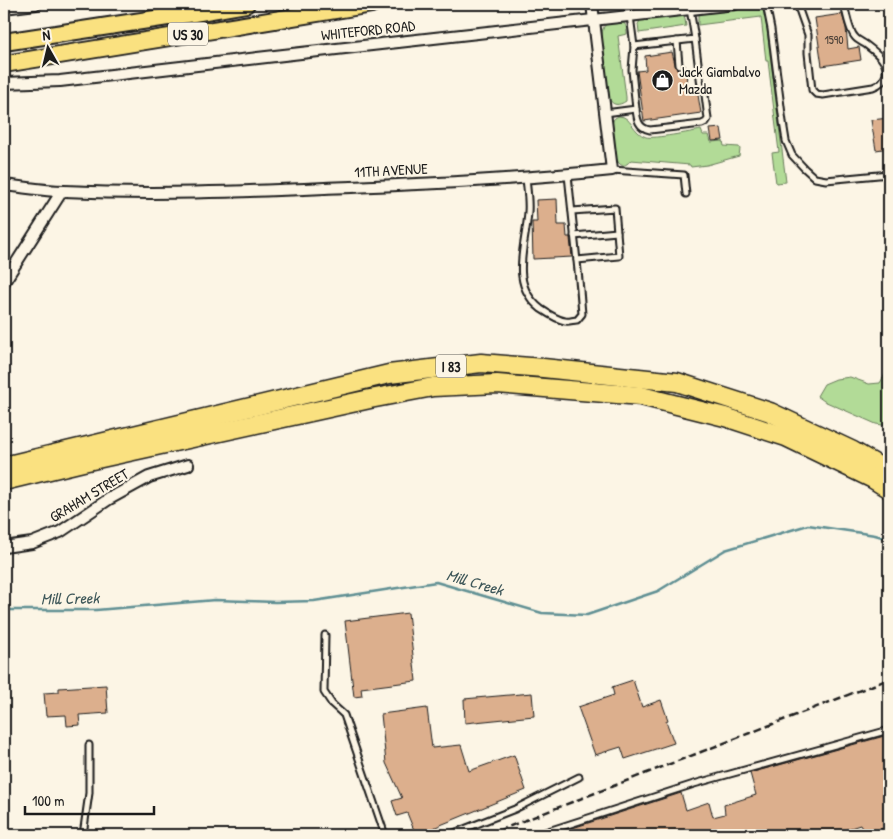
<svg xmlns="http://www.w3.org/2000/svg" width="893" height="839" font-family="'Patrick Hand',sans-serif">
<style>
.green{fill:#b2db97;stroke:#677c5a}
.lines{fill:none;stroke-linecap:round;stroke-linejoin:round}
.stream{stroke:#5f8f93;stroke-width:2.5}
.building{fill:#dcaf8d;stroke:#1c1c1c}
.service-casing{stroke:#1c1c1c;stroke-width:9}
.minor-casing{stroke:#1c1c1c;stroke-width:14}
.trunk-casing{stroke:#1c1c1c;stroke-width:20}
.motorway-casing{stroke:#1c1c1c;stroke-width:21}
.service{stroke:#fcf5e5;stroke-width:5}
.minor{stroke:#fcf5e5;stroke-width:10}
.trunk{stroke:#fae180;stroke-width:16}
.motorway{stroke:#fae180;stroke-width:18}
.rail{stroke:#1c1c1c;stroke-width:2.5;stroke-dasharray:8 4;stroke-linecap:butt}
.labels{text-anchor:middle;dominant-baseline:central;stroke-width:4;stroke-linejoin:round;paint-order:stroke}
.number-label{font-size:12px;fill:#4c4138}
.shield{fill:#fcf5e5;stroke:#5f5d58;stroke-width:1}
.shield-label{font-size:14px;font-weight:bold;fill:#1c1c1c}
.street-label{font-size:15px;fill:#1c1c1c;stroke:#fcf5e5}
.poi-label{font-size:15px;fill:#1c1c1c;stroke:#fcf5e5;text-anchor:start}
.water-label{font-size:16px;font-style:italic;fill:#3d5658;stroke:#fcf5e5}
</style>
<rect width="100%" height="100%" fill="#fcf5e5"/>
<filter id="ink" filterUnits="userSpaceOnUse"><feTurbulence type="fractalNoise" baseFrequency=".02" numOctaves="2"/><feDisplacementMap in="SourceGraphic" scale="10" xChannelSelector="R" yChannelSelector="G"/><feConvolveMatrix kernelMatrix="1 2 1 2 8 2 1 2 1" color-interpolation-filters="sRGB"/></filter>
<g filter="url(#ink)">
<g class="green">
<polygon points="758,4 760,4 765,14 786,182 776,183 772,153 779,152 768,61 766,61 761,17 698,25 698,15 700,12"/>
<polygon points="682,14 685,19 686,26 639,33 638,24 642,18"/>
<path d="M 619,20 C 626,23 627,27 627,34 L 618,36 L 626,97 L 626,101 C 619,106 612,106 609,98 C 607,85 599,40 603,29 C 605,22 613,21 619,20 Z"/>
<path d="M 619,116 C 631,116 633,133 646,137 C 654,139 691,132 701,130 L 703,135 L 709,135 L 711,142 L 723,141 L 724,146 L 739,147 L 740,149 L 739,156 L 707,165 L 691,167 L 690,165 L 631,160 C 613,181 613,134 612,125 C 613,119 614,118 619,116 Z"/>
<polygon points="889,370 889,426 876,424 824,401 817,396 824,384 836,379 850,377 869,384 880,383 887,371"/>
</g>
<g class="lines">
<polyline class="stream" points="4,610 96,610 215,600 275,602 314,601 436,582 542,613 587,615 658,591 725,550 808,525 875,535 889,539"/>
</g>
<g class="building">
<polygon points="842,14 846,28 848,49 859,47 861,60 822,66 815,18"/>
<polygon points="672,52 676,68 680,69 683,67 683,65 685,65 688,90 697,89 701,113 644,121 637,71 646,70 645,56"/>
<polygon points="889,118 889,148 876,150 871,120"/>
<polygon points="721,128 723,140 712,141 710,129"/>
<polygon points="557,199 558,225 566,225 567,237 570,237 570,238 572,257 533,259 532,222 537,222 536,200"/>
<polygon points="408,613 416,681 361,688 362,696 354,697 345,621"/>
<polygon points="633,680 642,707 661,700 668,720 666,721 674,743 625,759 621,747 595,755 578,707 614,695 612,687"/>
<polygon points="106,685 108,713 79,715 80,725 67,726 66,715 46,716 44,693 59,692 59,688"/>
<polygon points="532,693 534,716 465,723 464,699"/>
<polygon points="427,708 432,748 461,745 469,771 514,755 526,790 416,835 407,813 397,816 392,801 402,798 386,763 381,714"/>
<polygon points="888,735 889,811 885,813 889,826 866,835 860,825 828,835 551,835 681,793 686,810 709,802 713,817 725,814 724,805 756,795 750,773"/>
</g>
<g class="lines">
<defs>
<g id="service">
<polyline points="766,4 771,29 783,122 786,141 792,155 804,168 815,178 826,180 889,174"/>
<path d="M 797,4 L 808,35 L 808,53 L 812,90 L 816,94 L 823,95 L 873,87 C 879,85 884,82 886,74 C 888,60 874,51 865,44 C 862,42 857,40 855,37 C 849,31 846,12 844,4"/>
<polyline points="677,41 679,65"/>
<polyline points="634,46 695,39 690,9"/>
<path d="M 636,109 C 637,119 638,128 650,130 L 702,124 L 706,122 L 708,119 L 705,95 L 701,86 L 695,39"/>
<polyline points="605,113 636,109 632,70 634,46 630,16"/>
<polyline points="612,170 684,175 686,194"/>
<path d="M 526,178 C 527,189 529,201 528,212 C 526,247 508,283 541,309 C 547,313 558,320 565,321 C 569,322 573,320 577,320 L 582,314 L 580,290 L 568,175"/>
<polyline points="572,211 615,208 619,256 577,260"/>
<polyline points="574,236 617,232"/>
<polyline points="325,635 324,692 332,704 344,715 385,835"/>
<polyline points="83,835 89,793 89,745"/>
<polyline points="449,835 515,809 579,777"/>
<polyline points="536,835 694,784 889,730"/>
<polyline points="846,835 852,833"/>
</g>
<g id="minor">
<polyline points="4,8 36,4"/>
<polyline points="4,83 60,81 301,53 735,4"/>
<path d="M 4,185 C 24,187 44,191 64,191 C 151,195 238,192 325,188 C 420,184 517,180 612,170 L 592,4"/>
<polyline points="4,282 62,191"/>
<polyline points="4,547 32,543 60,532 109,499 149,477 188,465"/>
</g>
<g id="trunk">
<polyline points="4,42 194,13 246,4"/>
<polyline points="4,64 213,30 372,4"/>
</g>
<g id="motorway">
<polyline points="4,466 389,374 481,363 543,368 677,382 770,412 853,451 889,472"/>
<polyline points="4,481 83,462 370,399 433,387 497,384 641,396 725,417 786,437 873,479 889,489"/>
</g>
</defs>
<use href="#service" class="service-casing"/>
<use href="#minor" class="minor-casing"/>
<use href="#trunk" class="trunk-casing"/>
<use href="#motorway" class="motorway-casing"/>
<use href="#service" class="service"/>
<use href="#minor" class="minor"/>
<use href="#trunk" class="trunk"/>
<use href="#motorway" class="motorway"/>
<polyline class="rail" points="487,835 889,679"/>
</g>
</g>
<defs>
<symbol id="shop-disc" viewBox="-11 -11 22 22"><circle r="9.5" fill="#1c1c1c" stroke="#fcf5e5"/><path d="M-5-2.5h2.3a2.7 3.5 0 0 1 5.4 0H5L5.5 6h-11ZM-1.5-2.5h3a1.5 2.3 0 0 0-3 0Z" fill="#fff"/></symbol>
</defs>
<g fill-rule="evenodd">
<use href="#shop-disc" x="650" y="68" width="25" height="25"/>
</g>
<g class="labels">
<g class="number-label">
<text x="834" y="39">1590</text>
</g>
<g class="shield">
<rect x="168" y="22.5" width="40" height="23" rx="4"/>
<rect x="436" y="354.5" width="30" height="23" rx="4"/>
</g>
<g class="shield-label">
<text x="188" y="34">US 30</text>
<text x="451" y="366">I 83</text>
</g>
<g class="street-label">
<text transform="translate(368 30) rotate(-6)">WHITEFORD ROAD</text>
<text transform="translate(391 170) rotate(-3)">11TH AVENUE</text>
<text transform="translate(89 495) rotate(-31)">GRAHAM STREET</text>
</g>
<g class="poi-label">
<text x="679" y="71">Jack Giambalvo<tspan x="679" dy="17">Mazda</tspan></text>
</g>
<g class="water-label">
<text transform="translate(475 582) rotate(16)">Mill Creek</text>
<text transform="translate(70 598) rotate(-1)">Mill Creek</text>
</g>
</g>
<rect width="893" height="839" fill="none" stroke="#fcf5e5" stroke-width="20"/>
<rect x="10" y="10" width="873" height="819" fill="none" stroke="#1c1c1c" stroke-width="2" filter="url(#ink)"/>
<g transform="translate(48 48) rotate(352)" stroke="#fcf5e5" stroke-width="4" paint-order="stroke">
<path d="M0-4L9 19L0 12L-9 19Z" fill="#1c1c1c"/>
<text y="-8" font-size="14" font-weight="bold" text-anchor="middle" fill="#1c1c1c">N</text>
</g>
<path d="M25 806v8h129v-8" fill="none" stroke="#1c1c1c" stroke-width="2.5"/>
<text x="32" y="806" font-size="15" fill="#1c1c1c" stroke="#fcf5e5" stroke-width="4" paint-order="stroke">100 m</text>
</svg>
